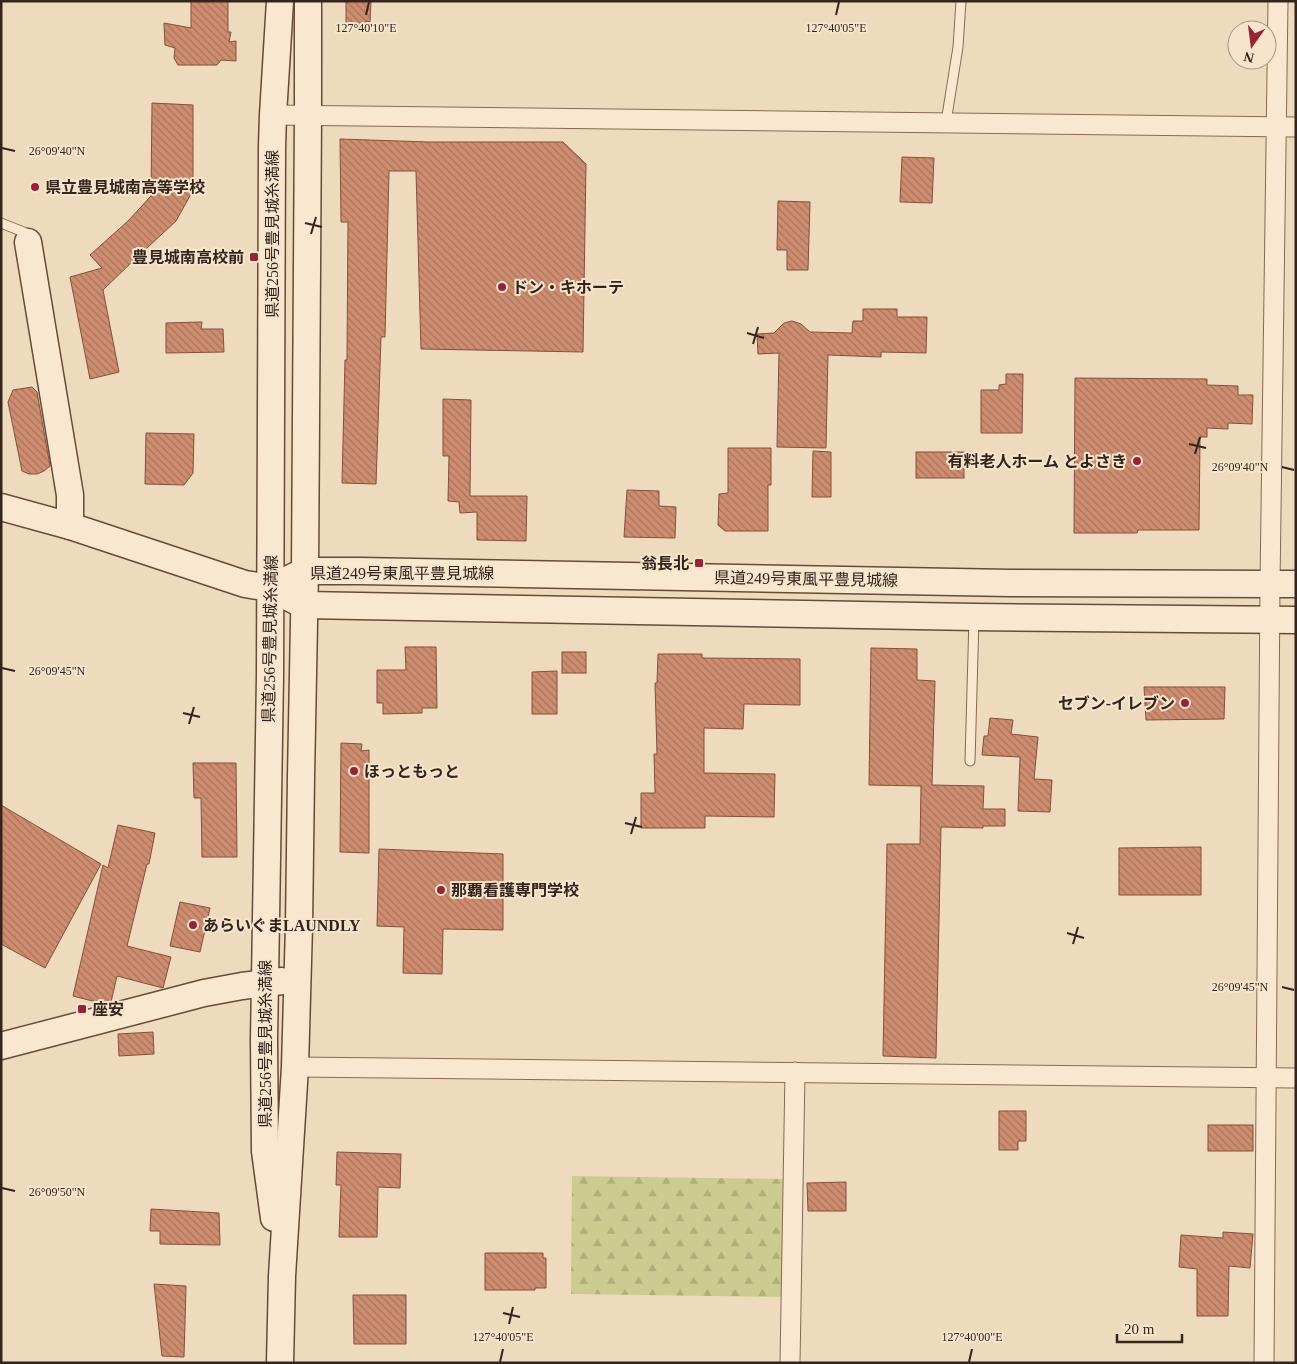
<svg xmlns="http://www.w3.org/2000/svg" width="1297" height="1364" font-family="'Times New Roman','Noto Sans JP',serif">
<style>
.forest{fill:url(#forest-firs)}
.building{fill:url(#building-back-hatch);stroke:#85503b}
.lines{fill:none;stroke-linecap:round;stroke-linejoin:round}
.lane-casing{stroke:#866a55;stroke-width:11}
.street-casing{stroke:#866a55;stroke-width:21}
.secondary-casing{stroke:#674b39;stroke-width:29}
.lane{stroke:#f9e8cf;stroke-width:9}
.street{stroke:#f9e8cf;stroke-width:19}
.secondary{stroke:#f9e8cf;stroke-width:26}
.ticks{fill:none;stroke:#35241b;stroke-width:2}
.poi-dot{fill:#962432;stroke:#f6e5cc;stroke-width:2}
.labels{text-anchor:middle;dominant-baseline:central;stroke-width:4;stroke-linejoin:round;paint-order:stroke}
.poi-label{font-size:16px;font-weight:bold;fill:#35241b;stroke:#f6e5cc;text-anchor:start}
.street-label{font-size:16px;fill:#35241b;stroke:#f6e5cc}
.ticks-label{font-size:12px;text-anchor:middle;fill:#35241b;stroke:#f6e5cc;stroke-width:4;stroke-linejoin:round;paint-order:stroke}
</style>
<defs>
<pattern id="forest-firs" width="22" height="20" patternUnits="userSpaceOnUse" patternTransform="scale(1.25)"><rect width="22" height="20" fill="#cccc90"/><path d="M5 1l3.5 6h-7zM16 11l3.5 6h-7z" fill="#b0af7c"/></pattern>
<pattern id="building-back-hatch" width="6" height="6" patternUnits="userSpaceOnUse" patternTransform="scale(1.25)"><rect width="6" height="6" fill="#ce8d71"/><path d="M-1 5l2 2M0 0l6 6M5-1l2 2" fill="none" stroke="#a8735c"/></pattern>
</defs>
<rect width="100%" height="100%" fill="#eedabc"/>
<polygon class="forest" points="572,1176 785,1179 783,1297 571,1294"/>
<g class="building">
<polygon points="191,1 228,1 228,32 231,32 229,42 236,41 236,61 221,60 217,65 178,65 174,58 175,48 165,45 164,23 191,28"/>
<polygon points="346,1 371,1 370,22 366,21 365,26 346,24"/>
<polygon points="152,103 193,105 193,185 191,194 176,221 133,261 103,290 119,372 90,379 70,277 102,268 90,255 128,221 151,196"/>
<polygon points="340,139 429,142 563,142 586,164 583,352 421,349 416,171 389,171 385,337 381,337 376,484 342,483 345,360 347,360 348,222 341,222"/>
<polygon points="902,157 934,158 932,203 900,202"/>
<polygon points="778,201 810,202 808,270 787,270 787,250 777,250"/>
<polygon points="863,309 897,309 897,317 927,317 926,353 881,352 881,357 828,355 826,448 777,447 779,353 758,354 757,334 774,333 784,323 792,321 801,324 810,332 852,333 853,321 863,321"/>
<polygon points="202,322 201,329 223,329 224,352 166,353 166,323"/>
<polygon points="1006,374 1023,374 1022,433 981,433 981,390 999,390 999,385 1006,384"/>
<polygon points="1075,378 1207,379 1207,385 1238,386 1238,395 1253,395 1252,424 1228,423 1228,429 1207,428 1207,437 1200,437 1199,530 1138,530 1137,533 1074,533"/>
<polygon points="32,387 37,392 50,466 44,471 37,474 29,474 22,471 8,402 13,390"/>
<polygon points="443,399 471,400 470,496 527,496 526,541 477,540 477,512 460,513 459,502 448,501 449,456 443,456"/>
<polygon points="146,433 194,434 193,473 184,485 145,484"/>
<polygon points="728,448 771,448 771,485 768,485 768,531 725,531 718,525 719,494 728,493"/>
<polygon points="813,451 831,452 831,497 812,497"/>
<rect x="916" y="452" width="48" height="26"/>
<polygon points="627,490 659,491 659,506 676,507 675,538 624,537"/>
<polygon points="405,647 436,647 437,708 422,708 422,713 383,714 383,703 377,703 377,670 406,670"/>
<polygon points="871,648 917,649 917,680 935,681 932,785 984,786 983,809 1005,809 1005,826 983,826 983,828 941,827 936,1058 883,1056 887,844 920,844 921,786 869,785"/>
<rect x="562" y="652" width="24" height="21"/>
<polygon points="658,654 702,654 702,658 800,659 800,705 744,704 743,729 704,728 704,773 775,774 774,817 705,816 705,828 641,828 641,793 655,793 654,754 657,754 655,683 657,683"/>
<polygon points="557,671 557,714 532,714 532,672"/>
<polygon points="1144,687 1225,687 1224,719 1146,720"/>
<polygon points="990,718 1013,720 1011,734 1038,737 1034,779 1052,780 1050,812 1018,811 1020,757 982,755 984,736 988,736"/>
<polygon points="341,743 362,744 361,751 369,750 369,853 340,852"/>
<polygon points="193,763 236,763 237,857 202,857 201,798 194,798"/>
<polygon points="1,805 101,864 45,968 1,944"/>
<polygon points="118,825 155,833 149,864 147,864 127,946 171,957 163,988 117,976 111,1002 104,1004 73,996 103,865 108,868"/>
<polygon points="1201,847 1201,895 1119,895 1119,848"/>
<polygon points="379,849 503,854 503,930 443,929 442,974 403,973 404,927 377,926"/>
<polygon points="180,902 210,908 200,952 170,946"/>
<polygon points="153,1032 154,1054 119,1056 118,1034"/>
<polygon points="999,1111 1026,1111 1026,1141 1018,1141 1018,1150 999,1150"/>
<rect x="1208" y="1125" width="45" height="26"/>
<polygon points="337,1152 401,1154 400,1188 378,1187 377,1237 339,1237 341,1185 336,1185"/>
<polygon points="846,1182 846,1211 808,1211 807,1183"/>
<polygon points="151,1209 219,1213 220,1245 160,1244 160,1231 150,1231"/>
<polygon points="1223,1232 1253,1234 1250,1268 1229,1266 1228,1316 1197,1316 1197,1269 1179,1267 1181,1235 1223,1238"/>
<polygon points="485,1253 543,1253 543,1258 546,1258 546,1288 535,1288 535,1290 485,1290"/>
<polygon points="154,1284 186,1286 184,1357 162,1356"/>
<polygon points="353,1295 406,1295 406,1344 354,1344"/>
</g>
<g class="lines">
<defs>
<g id="lane">
<polyline points="946,122 958,47 961,1"/>
<polyline points="1,223 26,233"/>
<polyline points="970,761 974,618"/>
</g>
<g id="street">
<polyline points="273,115 1296,127"/>
<polyline points="295,1067 1296,1078"/>
<polyline points="790,1363 795,1072"/>
<polyline points="1264,1363 1270,584 1278,1"/>
</g>
<g id="secondary">
<polyline points="28,242 70,495 70,526"/>
<polyline points="1,507 70,526 245,584 270,588 304,605 974,617 1296,620"/>
<polyline points="289,579 305,571 360,571 1010,583 1296,584"/>
<polyline points="1,1046 204,993 242,986 282,981"/>
<polyline points="274,1218 265,1151 264,1040 270,676 272,147 273,115 280,1"/>
<polyline points="280,1363 282,1276 295,1067 299,926 301,777 305,571 308,115 308,1"/>
</g>
</defs>
<use href="#lane" class="lane-casing"/>
<use href="#street" class="street-casing"/>
<use href="#secondary" class="secondary-casing"/>
<use href="#lane" class="lane"/>
<use href="#street" class="street"/>
<use href="#secondary" class="secondary"/>
</g>
<path class="ticks" d="M 366,15 L 369,2M 836,15 L 839,2M 2,148 L 15,151M 305,223 L 322,227M 311,234 L 316,217M 747,333 L 764,338M 753,344 L 758,327M 1189,444 L 1206,448M 1195,454 L 1200,437M 1282,467 L 1294,470M 2,668 L 15,671M 183,713 L 200,717M 189,724 L 194,707M 625,823 L 642,827M 631,834 L 636,817M 1067,933 L 1084,938M 1073,944 L 1078,927M 1282,987 L 1294,990M 2,1188 L 15,1191M 503,1313 L 520,1317M 509,1324 L 513,1307M 500,1362 L 503,1349M 969,1362 L 972,1349"/>
<g class="poi-dot">
<circle cx="35" cy="187" r="5"/>
<rect x="249" y="252" width="10" height="10" rx="2.5"/>
<circle cx="502" cy="287" r="5"/>
<circle cx="1137" cy="461" r="5"/>
<rect x="694" y="558" width="10" height="10" rx="2.5"/>
<circle cx="1185" cy="703" r="5"/>
<circle cx="354" cy="771" r="5"/>
<circle cx="441" cy="890" r="5"/>
<circle cx="193" cy="925" r="5"/>
<rect x="77" y="1004" width="10" height="10" rx="2.5"/>
</g>
<g class="labels">
<g class="poi-label">
<text x="45" y="187">県立豊見城南高等学校</text>
<text x="244" y="257" text-anchor="end">豊見城南高校前</text>
<text x="512" y="287">ドン・キホーテ</text>
<text x="1127" y="461" text-anchor="end">有料老人ホーム とよさき</text>
<text x="689" y="563" text-anchor="end">翁長北</text>
<text x="1175" y="703" text-anchor="end">セブン-イレブン</text>
<text x="364" y="771">ほっともっと</text>
<text x="451" y="890">那覇看護専門学校</text>
<text x="203" y="925">あらいぐまLAUNDLY</text>
<text x="92" y="1009">座安</text>
</g>
<g class="street-label">
<text transform="translate(272 234) rotate(-90)">県道256号豊見城糸満線</text>
<text x="402" y="573">県道249号東風平豊見城線</text>
<text transform="translate(806 579) rotate(1)">県道249号東風平豊見城線</text>
<text transform="translate(270 639) rotate(-89)">県道256号豊見城糸満線</text>
<text transform="translate(265 1044) rotate(-90)">県道256号豊見城糸満線</text>
</g>
</g>
<g class="ticks-label">
<text x="366" y="32">127°40'10"E</text>
<text x="836" y="32">127°40'05"E</text>
<text x="57" y="155">26°09'40"N</text>
<text x="1240" y="471">26°09'40"N</text>
<text x="57" y="675">26°09'45"N</text>
<text x="1240" y="991">26°09'45"N</text>
<text x="57" y="1196">26°09'50"N</text>
<text x="503" y="1341">127°40'05"E</text>
<text x="972" y="1341">127°40'00"E</text>
</g>
<rect width="1297" height="1364" fill="none" stroke="#35241b" stroke-width="5"/>
<g transform="translate(1252 45) rotate(194)"><circle r="24" fill="#f6e5cc" stroke="#a99885"/>
<path d="M0-4L9 19L0 12L-9 19Z" fill="#962432"/>
<text y="-8" font-size="14" font-weight="bold" text-anchor="middle" fill="#35241b">N</text>
</g>
<path d="M1117 1334v8h65v-8" fill="none" stroke="#35241b" stroke-width="2.5"/>
<text x="1124" y="1334" font-size="15" fill="#35241b" stroke="#f6e5cc" stroke-width="4" paint-order="stroke">20 m</text>
</svg>
